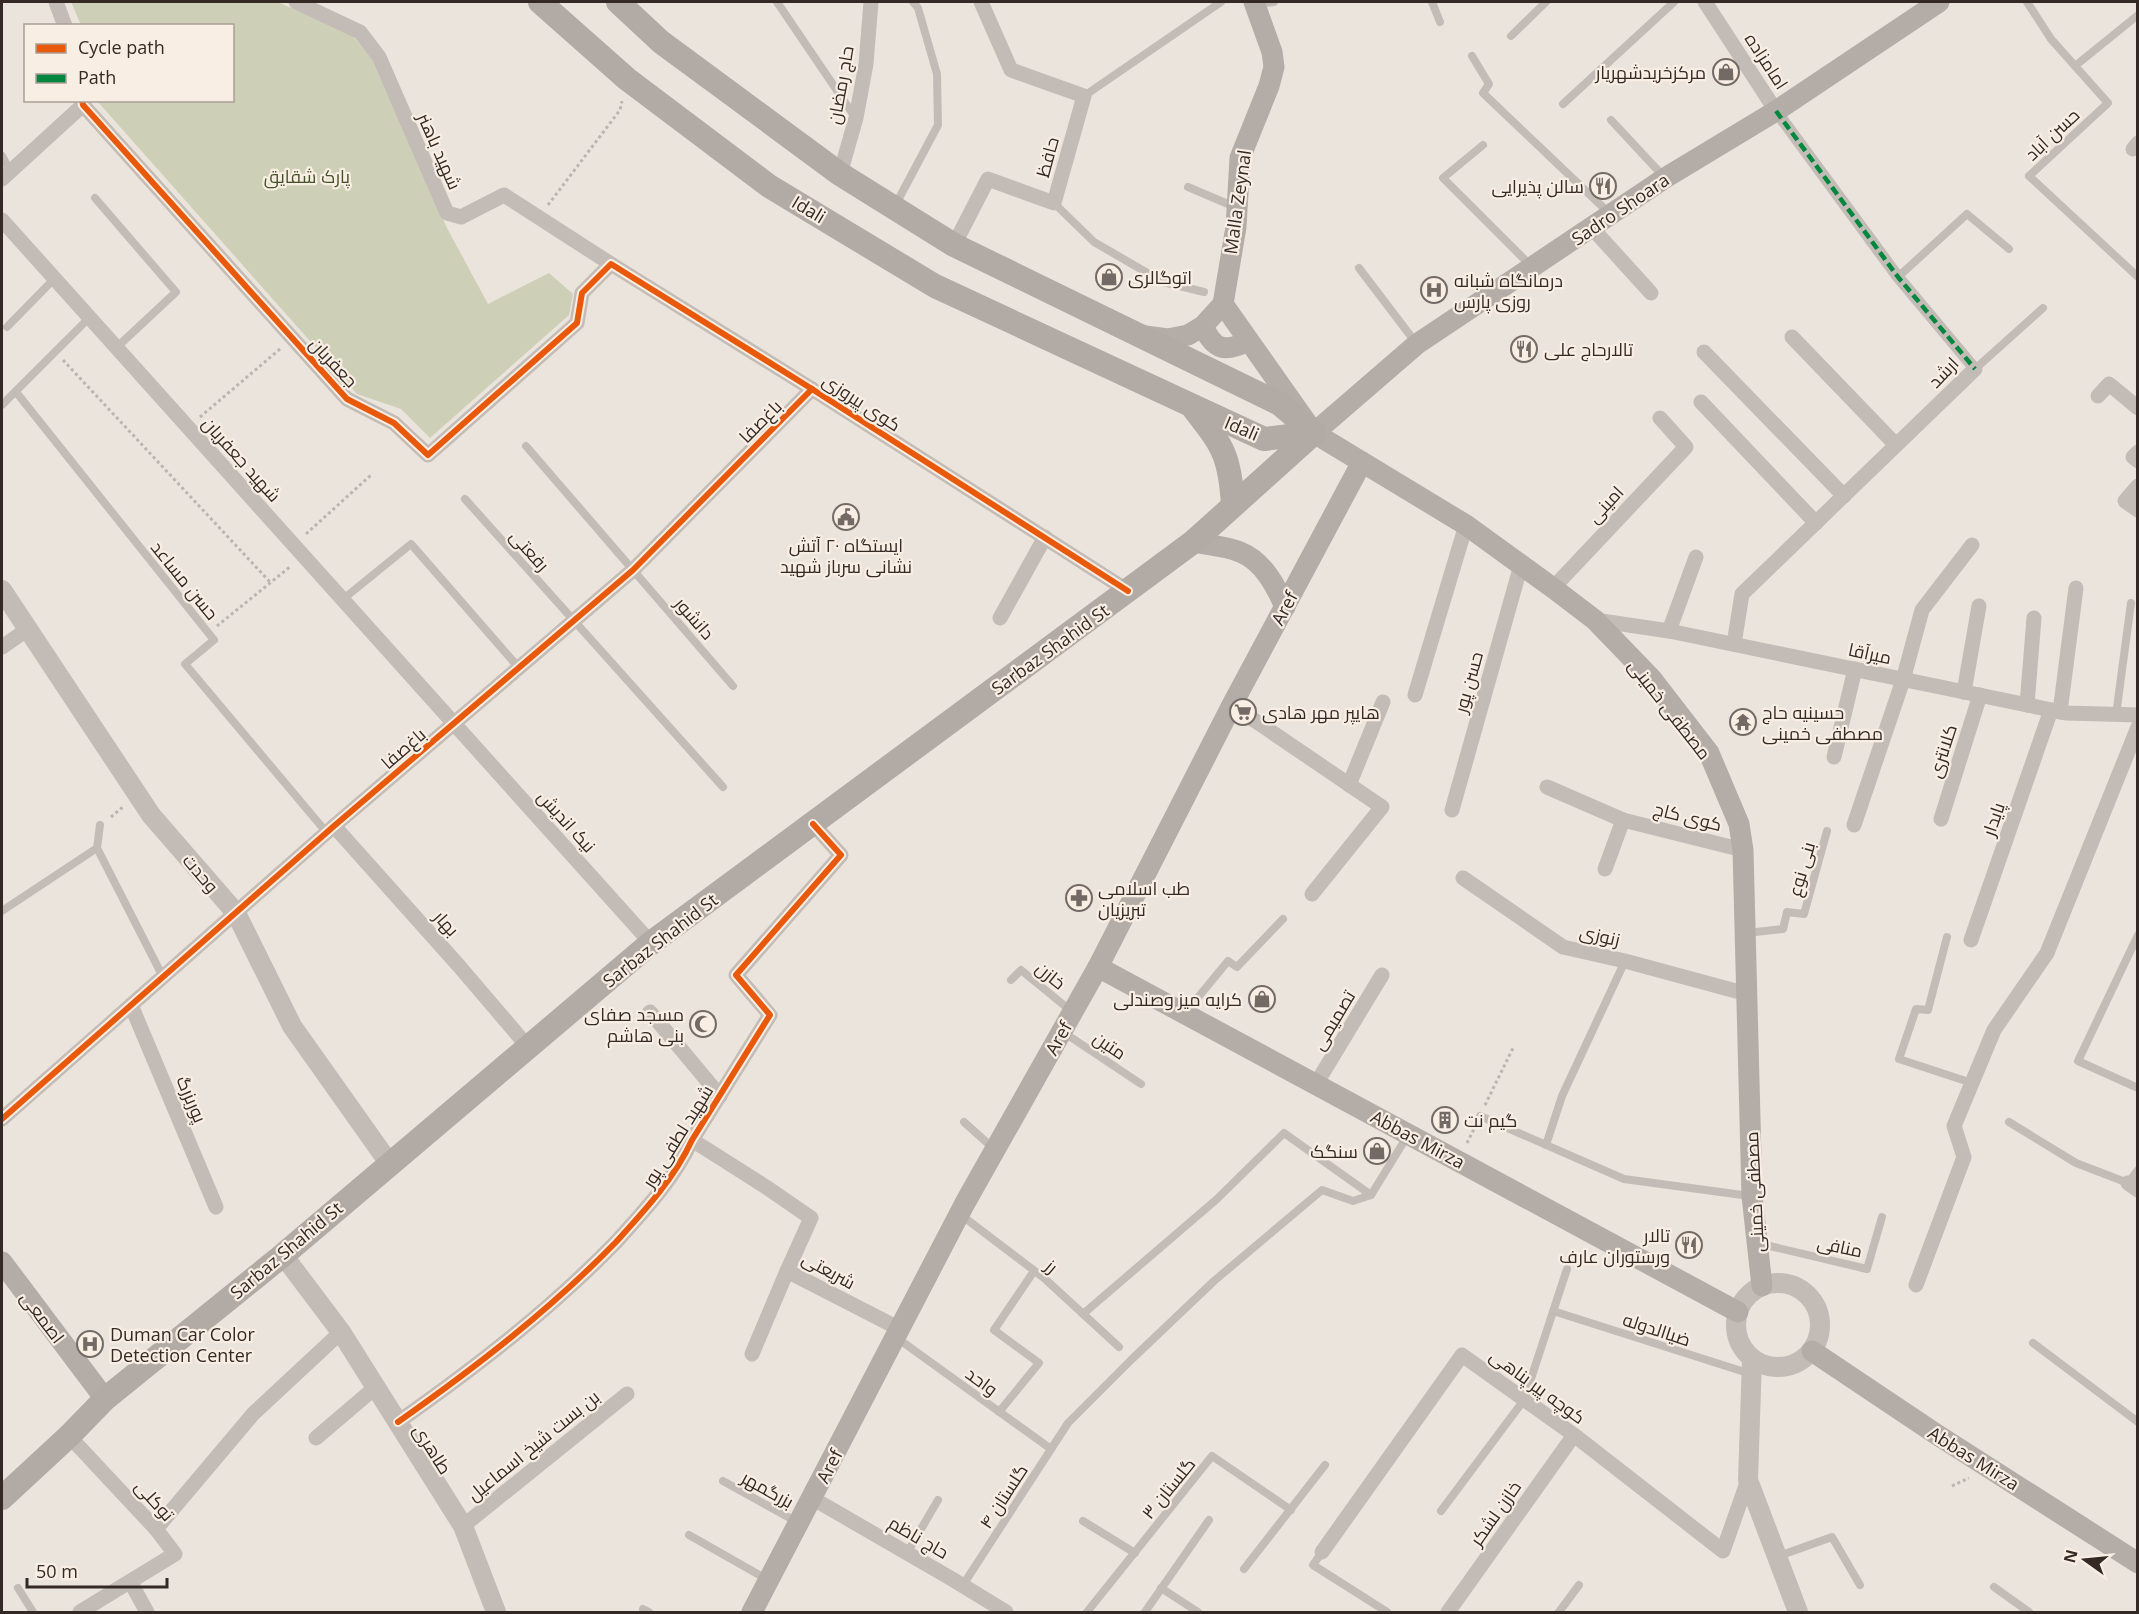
<svg xmlns="http://www.w3.org/2000/svg" width="2139" height="1614" font-family="'Open Sans',Cairo,sans-serif">
<style>
.green{fill:#cdd0b6}
.lines{fill:none;stroke-linecap:round;stroke-linejoin:round}
.path{stroke:#bcb4af;stroke-width:3;stroke-dasharray:3 3;stroke-linecap:butt}
.service{stroke:#c3bcb6;stroke-width:8}
.pedestrian{stroke:#c3bcb6;stroke-width:12}
.minor{stroke:#c3bcb6;stroke-width:15}
.tertiary{stroke:#c3bcb6;stroke-width:20}
.secondary{stroke:#b4aca7;stroke-width:21}
.primary{stroke:#b2aaa5;stroke-width:24}
.quiet{stroke:#00873e;stroke-width:4.5;stroke-dasharray:9 4.5;stroke-linecap:butt}
.cycleway-casing{stroke:#f9eee3;stroke-width:10}
.cycleway{stroke:#e8590c;stroke-width:6}
.labels{text-anchor:middle;dominant-baseline:central;stroke-width:4.5;stroke-linejoin:round;paint-order:stroke}
.street-label{font-size:18px;fill:#342925;stroke:#f9eee3}
.poi-label{font-size:18px;fill:#342925;stroke:#f9eee3;text-anchor:start}
.park-label{font-size:18px;fill:#445229;stroke:#f9eee3}
</style>
<rect width="100%" height="100%" fill="#ebe4dd"/>
<polygon class="green" points="71,2 278,2 353,36 372,60 447,228 488,304 549,273 573,294 569,315 430,438 401,409 357,394 98,102 232,100 232,26 81,25"/>
<g class="lines">
<g class="path">
<polyline points="548,205 620,110 622,101"/>
<polyline points="63,360 270,582"/>
<polyline points="200,417 280,349"/>
<polyline points="306,534 371,475"/>
<polyline points="217,626 291,566"/>
<polyline points="111,817 124,806"/>
<polyline points="1485,1105 1514,1046"/>
<polyline points="1467,1143 1475,1127"/>
<polyline points="1952,1486 1969,1478"/>
</g>
<g class="service">
<polyline points="777,2 855,117"/>
<polyline points="1432,2 1440,22"/>
<polyline points="2027,2 2051,39 2108,103 2029,176 2138,277"/>
<polyline points="1257,4 1274,2"/>
<polyline points="1511,36 1546,2"/>
<polyline points="1472,56 1489,84 1483,93 1608,212"/>
<polyline points="2075,66 2138,15"/>
<polyline points="1084,96 1221,2"/>
<polyline points="1563,104 1674,2"/>
<polyline points="1611,120 1664,177"/>
<polyline points="1483,145 1443,178 1532,267"/>
<polyline points="2,156 10,171"/>
<polyline points="1188,187 1235,207"/>
<polyline points="95,198 176,292 116,348"/>
<polyline points="1054,203 1094,242 1163,282 1204,292"/>
<polyline points="896,204 938,125 937,74 918,8 913,2"/>
<polyline points="1359,268 1416,343"/>
<polyline points="1898,277 1967,214 2009,249"/>
<polyline points="7,327 54,279"/>
<polyline points="1975,369 2043,308"/>
<polyline points="16,392 214,640 185,664 327,833"/>
<polyline points="2,405 89,318"/>
<polyline points="526,446 733,686"/>
<polyline points="465,499 723,787"/>
<polyline points="342,600 411,544 519,668"/>
<polyline points="2116,715 2131,603"/>
<polyline points="100,825 97,848 163,977"/>
<polyline points="2,911 97,848"/>
<polyline points="1747,933 1783,929 1787,912 1804,914 1827,831"/>
<polyline points="2138,935 2078,1061 2138,1088"/>
<polyline points="1947,937 1928,1010 1916,1009 1899,1059 1972,1083"/>
<polyline points="1011,980 1021,970 1071,1011"/>
<polyline points="1186,1012 1228,961 1237,967 1283,919"/>
<polyline points="1063,1032 1141,1084"/>
<polyline points="1480,1116 1624,1179 1750,1196"/>
<polyline points="964,1122 994,1149"/>
<polyline points="2009,1122 2076,1163 2128,1183 2138,1170"/>
<polyline points="1546,1145 1562,1096 1625,961"/>
<polyline points="961,1215 1044,1278 1119,1347"/>
<polyline points="1761,1244 1867,1269 1882,1217"/>
<polyline points="1553,1311 1751,1374"/>
<polyline points="1083,1314 1217,1199 1284,1133 1371,1195"/>
<polyline points="897,1338 1051,1449"/>
<polyline points="2033,1343 2138,1422"/>
<polyline points="999,1412 1039,1363 994,1330 1034,1271"/>
<polyline points="723,1481 797,1522"/>
<polyline points="1441,1511 1524,1400 1567,1269"/>
<polyline points="1083,1521 1135,1553"/>
<polyline points="689,1535 768,1580"/>
<polyline points="1322,1552 1313,1565 1387,1612"/>
<polyline points="907,1553 938,1500"/>
<polyline points="1779,1556 1832,1537 1860,1585"/>
<polyline points="1244,1569 1325,1465"/>
<polyline points="963,1585 1068,1423 1131,1360 1214,1281 1322,1190 1353,1201 1371,1195 1408,1135"/>
<polyline points="1994,1587 2029,1612"/>
<polyline points="18,1588 33,1612"/>
<polyline points="1161,1588 1198,1612"/>
<polyline points="643,1609 649,1612"/>
<polyline points="1087,1612 1212,1456 1291,1510"/>
<polyline points="1145,1612 1209,1520"/>
<polyline points="1559,1612 1579,1585"/>
</g>
<polyline class="pedestrian" points="1776,111 1898,277 1975,369"/>
<g class="minor">
<polyline points="56,2 65,26"/>
<polyline points="296,2 360,32 379,57 447,213 461,217 504,195 611,264"/>
<polyline points="1705,2 1776,111"/>
<polyline points="82,100 83,105 347,399 394,423 428,455 577,323 582,293 611,264 812,389 1128,591"/>
<polyline points="2133,149 2138,143"/>
<polyline points="840,174 856,118 866,64 871,2"/>
<polyline points="2,179 83,105"/>
<polyline points="2,220 651,943"/>
<polyline points="1592,228 1651,293"/>
<polyline points="954,245 988,179 1054,203 1084,96 1011,70 981,2"/>
<polyline points="1792,337 1896,445"/>
<polyline points="1704,352 1844,496"/>
<polyline points="2098,396 2109,384 2138,408"/>
<polyline points="1701,402 1816,523"/>
<polyline points="2138,452 2133,457 2138,461"/>
<polyline points="2138,486 2125,501 2138,510"/>
<polyline points="1553,588 1686,447 1660,418"/>
<polyline points="1000,618 1045,537"/>
<polyline points="1595,620 1669,631 2066,713 2138,715"/>
<polyline points="1669,631 1696,557"/>
<polyline points="1734,644 1742,594 1975,369"/>
<polyline points="2,647 28,629"/>
<polyline points="1964,692 1979,606"/>
<polyline points="1415,695 1466,525"/>
<polyline points="1232,705 1382,807 1312,894"/>
<polyline points="2027,705 2034,618"/>
<polyline points="2060,712 2076,588"/>
<polyline points="1834,757 1855,669"/>
<polyline points="1349,785 1383,702"/>
<polyline points="1547,787 1623,820"/>
<polyline points="1452,810 1521,565"/>
<polyline points="1941,819 1980,695"/>
<polyline points="1854,825 1903,680 1922,610 1972,545"/>
<polyline points="334,826 459,966 529,1048"/>
<polyline points="1605,869 1623,820 1743,850"/>
<polyline points="1463,878 1563,947 1625,961 1747,994"/>
<polyline points="1971,940 2051,710"/>
<polyline points="131,1005 216,1207"/>
<polyline points="650,1012 720,1096"/>
<polyline points="1316,1084 1382,975"/>
<polyline points="2,1119 334,826 633,570 812,389"/>
<polyline points="692,1140 766,1187 811,1218 787,1271 900,1329"/>
<polyline points="2128,1183 2138,1190"/>
<polyline points="1916,1285 1964,1157 1954,1126 1994,1030 2047,953 2138,727"/>
<polyline points="752,1354 787,1271"/>
<path d="M 398,1422 C 476,1367 550,1310 616,1242 C 645,1210 674,1179 692,1140 L 770,1015 L 736,975 L 841,855 L 813,824"/>
<polyline points="69,1436 156,1529 175,1554 80,1612"/>
<polyline points="316,1438 377,1386"/>
<polyline points="812,1498 952,1579 1006,1612"/>
<polyline points="463,1526 627,1394"/>
<polyline points="156,1529 253,1414 341,1332"/>
<polyline points="1322,1552 1462,1355 1574,1435 1723,1551 1748,1480"/>
<polyline points="131,1583 147,1612"/>
<polyline points="1448,1612 1574,1435"/>
</g>
<g class="tertiary">
<polyline points="2,590 151,815 236,913 292,1026 389,1163"/>
<polyline points="283,1255 341,1332 463,1526 496,1612"/>
<circle cx="1778" cy="1325" r="42"/>
<polyline points="1752,1359 1748,1480 1798,1612"/>
</g>
<g class="secondary">
<polyline points="1223,304 1314,433 1466,525 1553,588 1595,620 1651,678 1709,753 1739,824 1743,850 1752,1196 1762,1286"/>
<path d="M 1203,326 C 1214,350 1225,353 1248,341"/>
<polyline points="1145,336 1168,339 1188,335 1203,326 1223,304 1236,227 1240,158 1269,86 1274,67 1272,52 1254,2"/>
<polyline points="1314,433 1417,344 1665,178 1776,111 1939,2"/>
<path d="M 1193,542 C 1208,545 1226,546 1240,552 C 1263,561 1276,586 1285,607"/>
<polyline points="1098,967 1738,1312"/>
<polyline points="2,1262 105,1399"/>
<polyline points="1812,1351 1936,1434 2138,1563"/>
<polyline points="752,1612 965,1203 1098,967 1232,705 1362,462"/>
</g>
<g class="primary">
<polyline points="540,2 627,79 769,186 935,286 1264,439 1314,433"/>
<polyline points="618,2 661,42 840,174 954,245 1280,404 1314,433"/>
<path d="M 1194,409 C 1223,446 1230,456 1233,505"/>
<polyline points="2,1498 69,1436 105,1399 283,1255 651,943 1193,542 1314,433"/>
</g>
<polyline class="quiet" points="1776,111 1898,277 1975,369"/>
<defs>
<g id="cycleway">
<polyline points="82,100 83,105 347,399 394,423 428,455 577,323 582,293 611,264 812,389 1128,591"/>
<polyline points="2,1119 334,826 633,570 812,389"/>
<path d="M 398,1422 C 476,1367 550,1310 616,1242 C 645,1210 674,1179 692,1140 L 770,1015 L 736,975 L 841,855 L 813,824"/>
</g>
</defs>
<use href="#cycleway" class="cycleway-casing"/>
<use href="#cycleway" class="cycleway"/>
</g>
<defs>
<symbol id="shop-ring" viewBox="-11 -11 22 22"><circle r="9.5" fill="#f9eee3" stroke="#746a65" stroke-width="1.5"/><path d="M-5-2.5h2.3a2.7 3.5 0 0 1 5.4 0H5L5.5 6h-11ZM-1.5-2.5h3a1.5 2.3 0 0 0-3 0Z" fill="#746a65"/></symbol>
<symbol id="restaurant-ring" viewBox="-11 -11 22 22"><circle r="9.5" fill="#f9eee3" stroke="#746a65" stroke-width="1.5"/><path d="M-5-6h1v4h1v-4h1v4h1v-4h1v5L-1.5 .5V6h-2V.5L-5-1ZM5-6V6H3V1.5H1.5Q1.5-4 5-6Z" fill="#746a65"/></symbol>
<symbol id="hospital-ring" viewBox="-11 -11 22 22"><circle r="9.5" fill="#f9eee3" stroke="#746a65" stroke-width="1.5"/><path d="M-5-5h3v3.5h4V-5h3V5h-3V1.5h-4V5h-3Z" fill="#746a65"/></symbol>
<symbol id="civic-ring" viewBox="-11 -11 22 22"><circle r="9.5" fill="#f9eee3" stroke="#746a65" stroke-width="1.5"/><path d="M-.6-6.5H3V-4.5H.6V-3L4-1V1h2V6H-6V1h2V-1L-.6-3ZM-1.2 2.5V6h2.4V2.5Z" fill="#746a65"/></symbol>
<symbol id="supermarket-ring" viewBox="-11 -11 22 22"><circle r="9.5" fill="#f9eee3" stroke="#746a65" stroke-width="1.5"/><path d="M-6-5.5h2.5l.6 2H6L4.5 2H-2.5L-4.4-4H-6ZM-1.5 3.2a1.3 1.3 0 1 0 .1 0ZM3 3.2a1.3 1.3 0 1 0 .1 0Z" fill="#746a65"/></symbol>
<symbol id="temple-ring" viewBox="-11 -11 22 22"><circle r="9.5" fill="#f9eee3" stroke="#746a65" stroke-width="1.5"/><path d="M0-6L5-2H3V0L6.5 2.5H4V6H1.5V3h-3V6H-4V2.5H-6.5L-3 0V-2H-5Z" fill="#746a65"/></symbol>
<symbol id="pharmacy-ring" viewBox="-11 -11 22 22"><circle r="9.5" fill="#f9eee3" stroke="#746a65" stroke-width="1.5"/><path d="M-2-6h4v4h4v4h-4v4h-4v-4h-4v-4h4Z" fill="#746a65"/></symbol>
<symbol id="mosque-ring" viewBox="-11 -11 22 22"><circle r="9.5" fill="#f9eee3" stroke="#746a65" stroke-width="1.5"/><path d="M3.5-4.9A6 6 0 1 0 3.5 4.9A5 5 0 1 1 3.5-4.9Z" fill="#746a65"/></symbol>
<symbol id="building-ring" viewBox="-11 -11 22 22"><circle r="9.5" fill="#f9eee3" stroke="#746a65" stroke-width="1.5"/><path d="M-4-6H4V6H1V3H-1V6H-4ZM-2.5-4.3h1.7v1.8h-1.7ZM.8-4.3h1.7v1.8H.8ZM-2.5-1h1.7V.8h-1.7ZM.8-1h1.7V.8H.8Z" fill="#746a65"/></symbol>
</defs>
<g fill-rule="evenodd">
<use href="#shop-ring" x="1711" y="57" width="30" height="30"/>
<use href="#restaurant-ring" x="1588" y="171" width="30" height="30"/>
<use href="#shop-ring" x="1094" y="262" width="30" height="30"/>
<use href="#hospital-ring" x="1419" y="275" width="30" height="30"/>
<use href="#restaurant-ring" x="1509" y="334" width="30" height="30"/>
<use href="#civic-ring" x="831" y="502" width="30" height="30"/>
<use href="#supermarket-ring" x="1228" y="697" width="30" height="30"/>
<use href="#temple-ring" x="1728" y="707" width="30" height="30"/>
<use href="#pharmacy-ring" x="1064" y="883" width="30" height="30"/>
<use href="#shop-ring" x="1247" y="984" width="30" height="30"/>
<use href="#mosque-ring" x="688" y="1009" width="30" height="30"/>
<use href="#building-ring" x="1430" y="1105" width="30" height="30"/>
<use href="#shop-ring" x="1362" y="1136" width="30" height="30"/>
<use href="#restaurant-ring" x="1674" y="1230" width="30" height="30"/>
<use href="#hospital-ring" x="75" y="1329" width="30" height="30"/>
</g>
<g class="labels">
<g class="street-label">
<text transform="translate(1767 61) rotate(57)">امامزاده</text>
<text transform="translate(840 85) rotate(-80)">حاج رمضان</text>
<text transform="translate(2052 134) rotate(-43)">حسن آباد</text>
<text transform="translate(440 151) rotate(66)">شهید باهنر</text>
<text transform="translate(1047 157) rotate(-75)">حافظ</text>
<text transform="translate(1237 202) rotate(-82)">Malla Zeynal</text>
<text transform="translate(809 209) rotate(31)">Idali</text>
<text transform="translate(1620 209) rotate(-34)">Sadro Shoara</text>
<text transform="translate(334 362) rotate(47)">جعفریان</text>
<text transform="translate(1943 372) rotate(-46)">ارشد</text>
<text transform="translate(862 402) rotate(33)">کوی پیروزی</text>
<text transform="translate(760 421) rotate(-45)">باغ‌صفا</text>
<text transform="translate(1242 428) rotate(23)">Idali</text>
<text transform="translate(242 459) rotate(48)">شهید جعفریان</text>
<text transform="translate(1605 504) rotate(-47)">امینی</text>
<text transform="translate(530 550) rotate(48)">رفعتی</text>
<text transform="translate(185 580) rotate(51)">حسن مساعد</text>
<text transform="translate(1284 608) rotate(-62)">Aref</text>
<text transform="translate(695 618) rotate(49)">دانشور</text>
<text transform="translate(1050 649) rotate(-36)">Sarbaz Shahid St</text>
<text transform="translate(1870 653) rotate(12)">میرآقا</text>
<text transform="translate(1468 682) rotate(-74)">حسن پور</text>
<text transform="translate(1670 709) rotate(52)">مصطفی خمینی</text>
<text transform="translate(403 748) rotate(-41)">باغ‌صفا</text>
<text transform="translate(1942 751) rotate(-72)">کلانتری</text>
<text transform="translate(1688 816) rotate(14)">کوی کاج</text>
<text transform="translate(1993 819) rotate(-71)">پایدار</text>
<text transform="translate(567 821) rotate(48)">نیک اندیش</text>
<text transform="translate(1801 869) rotate(-74)">بنی نوع</text>
<text transform="translate(201 873) rotate(49)">وحدت</text>
<text transform="translate(447 923) rotate(48)">بهار</text>
<text transform="translate(1600 935) rotate(13)">زنوزی</text>
<text transform="translate(660 940) rotate(-38)">Sarbaz Shahid St</text>
<text transform="translate(1051 975) rotate(39)">خازن</text>
<text transform="translate(1333 1020) rotate(-59)">تصمیمی</text>
<text transform="translate(1058 1038) rotate(-61)">Aref</text>
<text transform="translate(1110 1045) rotate(34)">متین</text>
<text transform="translate(192 1099) rotate(67)">پوربزرگ</text>
<text transform="translate(677 1136) rotate(-58)">شهید لطفی پور</text>
<text transform="translate(1418 1139) rotate(28)">Abbas Mirza</text>
<text transform="translate(1754 1192) rotate(-93)">مصطفی خمینی</text>
<text transform="translate(1840 1246) rotate(12)">منافی</text>
<text transform="translate(286 1250) rotate(-40)">Sarbaz Shahid St</text>
<text transform="translate(1052 1266) rotate(40)">رز</text>
<text transform="translate(829 1270) rotate(29)">شریعتی</text>
<text transform="translate(43 1317) rotate(53)">اصمعی</text>
<text transform="translate(1657 1329) rotate(18)">ضیاالدوله</text>
<text transform="translate(982 1381) rotate(36)">واحد</text>
<text transform="translate(1538 1386) rotate(36)">کوچه پیر پناهی</text>
<text transform="translate(533 1445) rotate(-39)">بن بست شیخ اسماعیل</text>
<text transform="translate(433 1449) rotate(58)">طاهری</text>
<text transform="translate(1974 1458) rotate(32)">Abbas Mirza</text>
<text transform="translate(829 1466) rotate(-63)">Aref</text>
<text transform="translate(1168 1488) rotate(-51)">گلستان ۳</text>
<text transform="translate(768 1489) rotate(29)">بزرگمهر</text>
<text transform="translate(1003 1496) rotate(-57)">گلستان ۴</text>
<text transform="translate(155 1500) rotate(48)">توکلی</text>
<text transform="translate(1495 1513) rotate(-55)">خازن لشکر</text>
<text transform="translate(919 1537) rotate(30)">حاج ناظم</text>
</g>
<g class="poi-label">
<text x="1706" y="72" text-anchor="end">مرکزخریدشهریار</text>
<text x="1584" y="186" text-anchor="end">سالن پذیرایی</text>
<text x="1128" y="277">اتوگالری</text>
<text x="1454" y="280">درمانگاه شبانه<tspan x="1454" dy="21">روزی پارس</tspan></text>
<text x="1544" y="349">تالارحاج علی</text>
<text x="846" y="545" text-anchor="middle">ایستگاه ۲۰ آتش<tspan x="846" dy="21">نشانی سرباز شهید</tspan></text>
<text x="1262" y="712">هایپر مهر هادی</text>
<text x="1762" y="712">حسینیه حاج<tspan x="1762" dy="21">مصطفی خمینی</tspan></text>
<text x="1098" y="888">طب اسلامی<tspan x="1098" dy="21">تبریزیان</tspan></text>
<text x="1242" y="999" text-anchor="end">کرایه میز وصندلی</text>
<text x="684" y="1014" text-anchor="end">مسجد صفای<tspan x="684" dy="21">بنی هاشم</tspan></text>
<text x="1464" y="1120">گیم نت</text>
<text x="1358" y="1151" text-anchor="end">سنگک</text>
<text x="1670" y="1235" text-anchor="end">تالار<tspan x="1670" dy="21">ورستوران عارف</tspan></text>
<text x="110" y="1334">Duman Car Color<tspan x="110" dy="21">Detection Center</tspan></text>
</g>
<g class="park-label">
<text x="307" y="176">پارک شقایق</text>
</g>
</g>
<rect width="2139" height="1614" fill="none" stroke="#342925" stroke-width="6"/>
<rect x="24" y="24" width="210" height="78" fill="#f9eee3" stroke="#aa9f97" stroke-width="1.5"/>
<rect x="36" y="44" width="30" height="9" fill="#e8590c" stroke="#aa9f97" stroke-width="1.5"/>
<text x="78" y="54" font-size="18" fill="#342925">Cycle path</text>
<rect x="36" y="74" width="30" height="9" fill="#00873e" stroke="#aa9f97" stroke-width="1.5"/>
<text x="78" y="84" font-size="18" fill="#342925">Path</text>
<g transform="translate(2085 1560) rotate(285)" stroke="#f9eee3" stroke-width="4.5" paint-order="stroke">
<path d="M0-4.5L10 22L0 15L-10 22Z" fill="#342925"/>
<text y="-9" font-size="16" font-weight="bold" text-anchor="middle" fill="#342925">N</text>
</g>
<path d="M27 1578v9h140v-9" fill="none" stroke="#342925" stroke-width="3"/>
<text x="36" y="1578" font-size="18" fill="#342925" stroke="#f9eee3" stroke-width="4.5" paint-order="stroke">50 m</text>
</svg>
